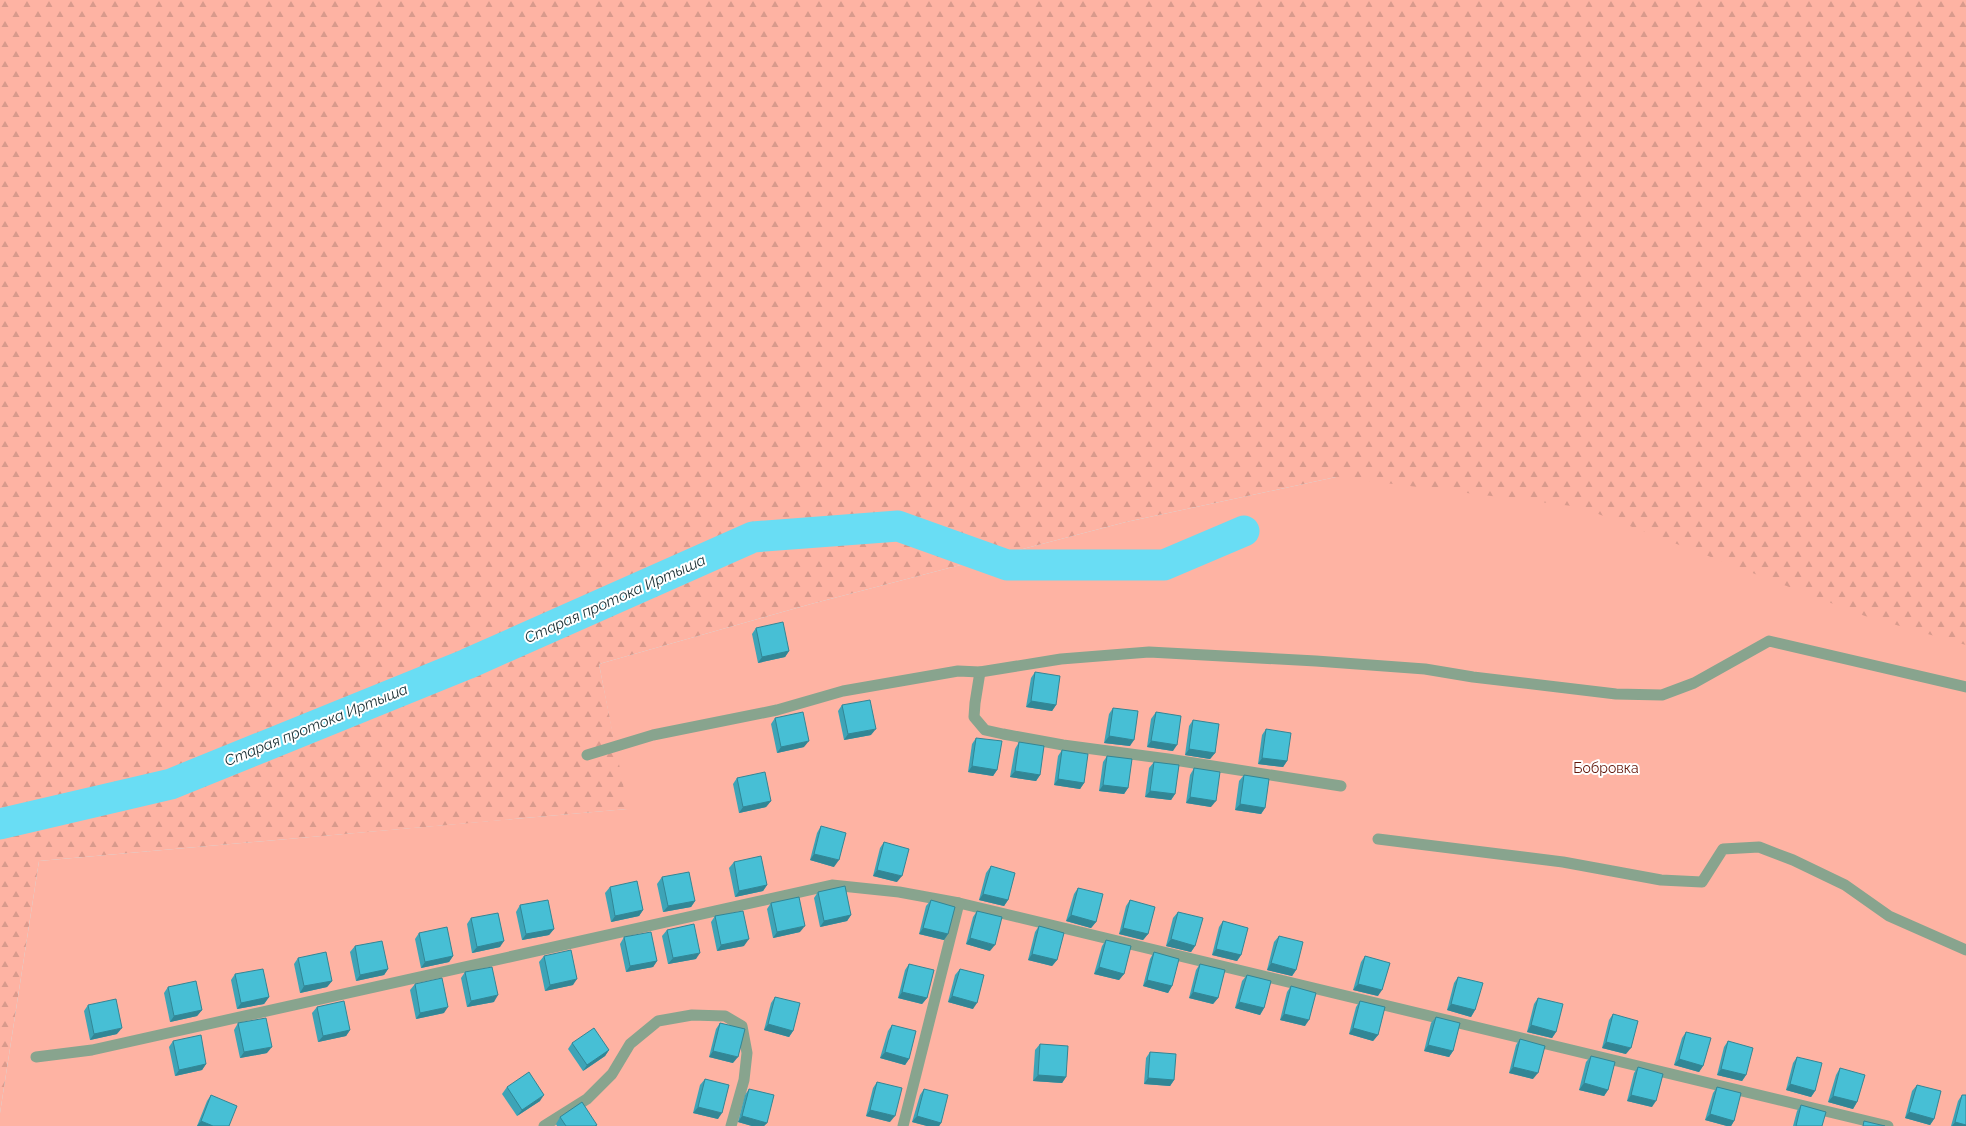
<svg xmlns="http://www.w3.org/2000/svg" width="1966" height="1126" font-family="Raleway,sans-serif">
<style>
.green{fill:#feb3a3}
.forest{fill:url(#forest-firs)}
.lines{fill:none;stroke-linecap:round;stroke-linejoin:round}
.river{stroke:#69ddf4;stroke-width:31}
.minor{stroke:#88a48e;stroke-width:11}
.wall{fill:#3da4b7}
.shaded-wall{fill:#328695}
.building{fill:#47bfd5;stroke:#328695}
.labels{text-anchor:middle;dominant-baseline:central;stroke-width:4;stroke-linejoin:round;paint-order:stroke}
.park-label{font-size:14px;fill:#64180b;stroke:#fff}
.water-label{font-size:15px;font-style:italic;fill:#192e32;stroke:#fff}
</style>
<defs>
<pattern id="forest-firs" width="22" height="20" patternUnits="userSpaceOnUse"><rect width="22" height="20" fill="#feb3a3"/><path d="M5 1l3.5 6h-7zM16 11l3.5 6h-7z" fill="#d89a8c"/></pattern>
</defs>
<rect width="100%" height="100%" fill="#baf1fd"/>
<polygon class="green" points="1966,273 1966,1126 0,1126 0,1113 39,861 627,809 599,664 811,604 1126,522 1336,477"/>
<polygon class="forest" points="0,0 1966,0 1966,645 1865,616 1580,507 1336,477 1126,522 811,604 599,664 628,809 39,861 0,1113"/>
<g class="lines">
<polyline class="river" points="0,824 171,784 467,664 753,537 898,526 1007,565 1164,565 1244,531"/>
<g class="minor">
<polyline points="980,672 975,703 974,717 985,730 1003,734 1063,745 1168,759 1341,786"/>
<polyline points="587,755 653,735 777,710 843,691 958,671 980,672 1061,659 1149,652 1316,661 1425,669 1473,677 1616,694 1662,695 1694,683 1769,641 1966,687"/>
<polyline points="1378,839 1563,862 1661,880 1702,882 1723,849 1759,847 1793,860 1845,885 1889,916 1966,950"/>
<polyline points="36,1057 92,1050 832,885 899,892 959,903 1888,1126"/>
<polyline points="544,1126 587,1099 612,1074 630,1044 658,1021 692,1015 725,1016 742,1026 747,1053 744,1080 731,1126"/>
<polyline points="903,1126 959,903"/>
</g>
</g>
<g class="wall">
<polygon points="756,628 789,651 785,657 758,663 752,634"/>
<polygon points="1035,672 1056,705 1052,711 1026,707 1031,678"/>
<polygon points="842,705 871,735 844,740 838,711"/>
<polygon points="1113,708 1130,746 1104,743 1109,714"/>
<polygon points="1156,712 1173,751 1147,747 1151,719"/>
<polygon points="775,718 804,747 777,753 771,724"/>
<polygon points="1193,720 1215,753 1210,759 1185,755 1189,726"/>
<polygon points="1266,729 1287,761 1283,767 1258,764 1262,735"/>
<polygon points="976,738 997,770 993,776 968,772 972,744"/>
<polygon points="1019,742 1040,775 1036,781 1010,777 1015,749"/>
<polygon points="1062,750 1084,783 1080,789 1054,785 1058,756"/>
<polygon points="1107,756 1128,788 1124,794 1099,791 1103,762"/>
<polygon points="1154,762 1175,794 1171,800 1145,797 1149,768"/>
<polygon points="1194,768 1211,807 1186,803 1190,775"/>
<polygon points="1244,775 1265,808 1261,814 1235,810 1239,781"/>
<polygon points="737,778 771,801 766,807 739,813 733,784"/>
<polygon points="821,826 834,867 810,860 817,833"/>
<polygon points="884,842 897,882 873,876 880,848"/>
<polygon points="734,862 767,885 763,891 735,897 729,868"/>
<polygon points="991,866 1008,900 1004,906 979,900 986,873"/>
<polygon points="662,877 695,901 691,907 663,912 657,884"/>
<polygon points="610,887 643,910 639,916 611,922 605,893"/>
<polygon points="1078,888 1096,922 1091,928 1066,921 1074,894"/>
<polygon points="818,892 851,915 847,921 820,927 814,898"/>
<polygon points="931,900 948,934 944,940 919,934 926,906"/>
<polygon points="1130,900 1148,934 1143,940 1119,934 1126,906"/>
<polygon points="771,903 800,932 773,938 767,909"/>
<polygon points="520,905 554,929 549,935 522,940 516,912"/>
<polygon points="977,911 990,951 966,944 973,917"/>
<polygon points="1178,912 1195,946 1191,952 1166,946 1173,918"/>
<polygon points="715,916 744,946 717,951 711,922"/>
<polygon points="471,918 500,947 472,953 467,924"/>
<polygon points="1223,921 1241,955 1237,961 1212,955 1219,927"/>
<polygon points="1039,926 1057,960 1052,966 1028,960 1035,932"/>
<polygon points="667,930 696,959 668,964 662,936"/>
<polygon points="419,933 453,956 449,962 421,968 415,939"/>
<polygon points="1279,936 1296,970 1292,976 1267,970 1274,942"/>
<polygon points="624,937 657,961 653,967 626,972 620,944"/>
<polygon points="1106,940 1124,974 1119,980 1094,974 1102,946"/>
<polygon points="355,946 388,969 384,975 356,981 350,952"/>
<polygon points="1154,952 1172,986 1168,993 1143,986 1150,959"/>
<polygon points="544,956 573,985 545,991 539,962"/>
<polygon points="1365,956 1378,996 1353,990 1361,962"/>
<polygon points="298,958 332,981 327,987 300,993 294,964"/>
<polygon points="909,964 927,998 922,1004 898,998 905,970"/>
<polygon points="1200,964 1218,998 1213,1004 1189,998 1196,970"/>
<polygon points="960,969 973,1009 948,1002 955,975"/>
<polygon points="465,972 494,1002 467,1007 461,978"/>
<polygon points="235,974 269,997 264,1004 237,1009 231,980"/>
<polygon points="1247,975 1264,1008 1260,1015 1235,1008 1242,981"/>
<polygon points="1458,977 1475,1010 1471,1017 1447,1010 1454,983"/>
<polygon points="415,984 444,1013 416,1019 410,990"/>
<polygon points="1291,986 1305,1026 1280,1020 1287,992"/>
<polygon points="168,987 202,1010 197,1016 170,1022 164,993"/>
<polygon points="775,997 793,1031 789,1037 764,1030 771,1003"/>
<polygon points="1538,998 1556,1032 1552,1038 1527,1032 1534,1004"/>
<polygon points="1360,1001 1378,1035 1373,1041 1349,1034 1356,1007"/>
<polygon points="88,1005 117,1034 90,1040 84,1011"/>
<polygon points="317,1007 350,1030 346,1036 318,1042 312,1013"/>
<polygon points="1613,1014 1626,1054 1602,1048 1609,1020"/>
<polygon points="1436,1017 1453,1051 1449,1057 1424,1051 1431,1023"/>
<polygon points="238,1023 267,1053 240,1058 234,1030"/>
<polygon points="720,1023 733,1063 709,1057 716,1029"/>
<polygon points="892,1025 909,1059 905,1065 880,1058 888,1031"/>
<polygon points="1686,1032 1703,1066 1699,1072 1674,1065 1682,1038"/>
<polygon points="1520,1039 1533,1079 1509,1073 1516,1045"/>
<polygon points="173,1041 206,1064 202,1070 175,1076 169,1047"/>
<polygon points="1728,1041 1746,1075 1742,1081 1717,1075 1724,1047"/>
<polygon points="572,1043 609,1050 605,1056 583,1071 568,1049"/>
<polygon points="1040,1044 1066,1077 1062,1083 1033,1081 1035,1050"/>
<polygon points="1150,1052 1174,1080 1170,1086 1144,1084 1146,1058"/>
<polygon points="1591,1056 1608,1090 1604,1096 1579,1090 1586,1062"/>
<polygon points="1797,1057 1815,1091 1811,1097 1786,1090 1793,1063"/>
<polygon points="1638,1067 1652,1107 1627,1101 1634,1073"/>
<polygon points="1840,1068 1857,1102 1853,1109 1828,1102 1836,1075"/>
<polygon points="705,1079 718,1119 693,1113 700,1085"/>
<polygon points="877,1082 890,1122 866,1116 873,1088"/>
<polygon points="1917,1085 1934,1119 1930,1125 1905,1118 1912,1091"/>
<polygon points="507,1087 540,1101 517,1116 502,1094"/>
<polygon points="1717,1087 1734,1121 1731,1126 1727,1126 1705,1120 1713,1093"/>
<polygon points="749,1089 767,1123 764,1126 752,1126 738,1122 745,1095"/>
<polygon points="924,1089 941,1123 939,1126 927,1126 912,1122 920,1095"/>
<polygon points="211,1095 229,1126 197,1126 207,1101"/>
<polygon points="1962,1095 1966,1126 1951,1126 1958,1101"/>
<polygon points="1801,1105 1822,1126 1793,1126 1797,1111"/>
<polygon points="560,1117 597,1125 596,1126 557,1126 556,1124"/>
</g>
<g class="shaded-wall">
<polygon points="789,651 785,657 758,663 762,657"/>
<polygon points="1031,701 1056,705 1052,711 1026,707"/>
<polygon points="876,729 871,735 844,740 848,734"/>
<polygon points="1109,736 1134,740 1130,746 1104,743"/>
<polygon points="809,741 804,747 777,753 781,747"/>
<polygon points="1151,741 1177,745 1173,751 1147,747"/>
<polygon points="1189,749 1215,753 1210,759 1185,755"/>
<polygon points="1262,758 1287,761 1283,767 1258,764"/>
<polygon points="972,766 997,770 993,776 968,772"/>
<polygon points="1015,771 1040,775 1036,781 1010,777"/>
<polygon points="1058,779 1084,783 1080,789 1054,785"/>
<polygon points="1103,785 1128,788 1124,794 1099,791"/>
<polygon points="1150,791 1175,794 1171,800 1145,797"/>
<polygon points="1190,797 1216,801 1211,807 1186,803"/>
<polygon points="771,801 766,807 739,813 743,807"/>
<polygon points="1240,804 1265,808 1261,814 1235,810"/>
<polygon points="814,854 839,860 834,867 810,860"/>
<polygon points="877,870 902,876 897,882 873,876"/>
<polygon points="767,885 763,891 735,897 739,891"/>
<polygon points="983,894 1008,900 1004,906 979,900"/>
<polygon points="695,901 691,907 663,912 668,906"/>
<polygon points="643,910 639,916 611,922 615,916"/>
<polygon points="851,915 847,921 820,927 824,921"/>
<polygon points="1071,915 1096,922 1091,928 1066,921"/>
<polygon points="805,926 800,932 773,938 777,932"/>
<polygon points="923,928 948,934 944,940 919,934"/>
<polygon points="1123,928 1148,934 1143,940 1119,934"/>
<polygon points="554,929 549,935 522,940 526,934"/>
<polygon points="970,938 995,945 990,951 966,944"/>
<polygon points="749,939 744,946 717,951 721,945"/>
<polygon points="1171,939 1195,946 1191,952 1166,946"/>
<polygon points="504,941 500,947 472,953 477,947"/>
<polygon points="1216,949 1241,955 1237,961 1212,955"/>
<polygon points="700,953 696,959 668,964 673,958"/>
<polygon points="1032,954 1057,960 1052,966 1028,960"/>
<polygon points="453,956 449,962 421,968 425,962"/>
<polygon points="657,961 653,967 626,972 630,966"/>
<polygon points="1271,963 1296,970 1292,976 1267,970"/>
<polygon points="1099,967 1124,974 1119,980 1094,974"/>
<polygon points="388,969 384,975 356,981 360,975"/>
<polygon points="577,979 573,985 545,991 550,985"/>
<polygon points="1147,980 1172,986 1168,993 1143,986"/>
<polygon points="332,981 327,987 300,993 304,986"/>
<polygon points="1358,984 1382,990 1378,996 1353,990"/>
<polygon points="902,992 927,998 922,1004 898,998"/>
<polygon points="1193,992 1218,998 1213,1004 1189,998"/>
<polygon points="498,995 494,1002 467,1007 471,1001"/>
<polygon points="952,996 977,1003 973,1009 948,1002"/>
<polygon points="269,997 264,1004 237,1009 241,1003"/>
<polygon points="1239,1002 1264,1008 1260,1015 1235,1008"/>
<polygon points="1451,1004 1475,1010 1471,1017 1447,1010"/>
<polygon points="448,1007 444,1013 416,1019 420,1013"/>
<polygon points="202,1010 197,1016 170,1022 174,1016"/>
<polygon points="1284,1014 1309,1020 1305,1026 1280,1020"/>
<polygon points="768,1024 793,1031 789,1037 764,1030"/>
<polygon points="1531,1025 1556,1032 1552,1038 1527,1032"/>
<polygon points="122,1028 117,1034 90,1040 94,1034"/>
<polygon points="1353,1028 1378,1035 1373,1041 1349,1034"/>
<polygon points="350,1030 346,1036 318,1042 323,1036"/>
<polygon points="1606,1042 1631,1048 1626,1054 1602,1048"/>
<polygon points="1428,1045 1453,1051 1449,1057 1424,1051"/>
<polygon points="272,1047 267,1053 240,1058 244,1052"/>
<polygon points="609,1050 605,1056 583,1071 587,1065"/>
<polygon points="713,1051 738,1057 733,1063 709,1057"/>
<polygon points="885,1052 909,1059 905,1065 880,1058"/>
<polygon points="1679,1059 1703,1066 1699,1072 1674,1065"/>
<polygon points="206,1064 202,1070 175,1076 179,1070"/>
<polygon points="1513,1067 1538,1073 1533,1079 1509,1073"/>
<polygon points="1721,1069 1746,1075 1742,1081 1717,1075"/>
<polygon points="1038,1075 1066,1077 1062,1083 1033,1081"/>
<polygon points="1148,1078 1174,1080 1170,1086 1144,1084"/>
<polygon points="1584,1083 1608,1090 1604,1096 1579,1090"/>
<polygon points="1790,1084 1815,1091 1811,1097 1786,1090"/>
<polygon points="544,1095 540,1101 517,1116 522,1110"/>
<polygon points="1631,1095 1656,1101 1652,1107 1627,1101"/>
<polygon points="1833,1096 1857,1102 1853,1109 1828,1102"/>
<polygon points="698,1107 722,1113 718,1119 693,1113"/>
<polygon points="870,1110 895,1116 890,1122 866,1116"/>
<polygon points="1909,1112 1934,1119 1930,1125 1905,1118"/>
<polygon points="1710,1114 1734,1121 1731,1126 1727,1126 1705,1120"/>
<polygon points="742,1116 767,1123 764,1126 752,1126 738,1122"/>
<polygon points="917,1116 941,1123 939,1126 927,1126 912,1122"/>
<polygon points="201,1121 213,1126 197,1126"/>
<polygon points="1955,1122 1966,1125 1966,1126 1952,1126"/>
</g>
<g class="building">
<polygon points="783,622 789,651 762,657 756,628"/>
<polygon points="1035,672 1060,676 1056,705 1031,701"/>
<polygon points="870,700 876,729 848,734 842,705"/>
<polygon points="1113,708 1138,711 1134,740 1109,736"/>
<polygon points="803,712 809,741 781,747 775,718"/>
<polygon points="1156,712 1181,716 1177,745 1151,741"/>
<polygon points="1193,720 1219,724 1215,753 1189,749"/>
<polygon points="1266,729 1291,733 1287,761 1262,758"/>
<polygon points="976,738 1002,741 997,770 972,766"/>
<polygon points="1019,742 1044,746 1040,775 1015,771"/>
<polygon points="1062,750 1088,754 1084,783 1058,779"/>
<polygon points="1107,756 1132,759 1128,788 1103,785"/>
<polygon points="1154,762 1179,765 1175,794 1150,791"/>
<polygon points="1194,768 1220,772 1216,801 1190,797"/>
<polygon points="765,772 771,801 743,807 737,778"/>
<polygon points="1244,775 1269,779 1265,808 1240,804"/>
<polygon points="821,826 846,833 839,860 814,854"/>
<polygon points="884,842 909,849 902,876 877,870"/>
<polygon points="761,856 767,885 739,891 734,862"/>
<polygon points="991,866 1015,873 1008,900 983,894"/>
<polygon points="689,872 695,901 668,906 662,877"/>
<polygon points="637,881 643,910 615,916 610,887"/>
<polygon points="845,886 851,915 824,921 818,892"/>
<polygon points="1078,888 1103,894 1096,922 1071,915"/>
<polygon points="799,897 805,926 777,932 771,903"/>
<polygon points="548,900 554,929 526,934 520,905"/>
<polygon points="931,900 955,907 948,934 923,928"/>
<polygon points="1130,900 1155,907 1148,934 1123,928"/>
<polygon points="743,911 749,939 721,945 715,916"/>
<polygon points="977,911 1002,917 995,945 970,938"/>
<polygon points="1178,912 1203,918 1195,946 1171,939"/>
<polygon points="498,913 504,941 477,947 471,918"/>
<polygon points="1223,921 1248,928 1241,955 1216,949"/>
<polygon points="694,924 700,953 673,958 667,930"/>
<polygon points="1039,926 1064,933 1057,960 1032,954"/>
<polygon points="447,927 453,956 425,962 419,933"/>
<polygon points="651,932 657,961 630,966 624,937"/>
<polygon points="1279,936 1303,942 1296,970 1271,963"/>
<polygon points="1106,940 1131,946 1124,974 1099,967"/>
<polygon points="382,941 388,969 360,975 355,946"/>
<polygon points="571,950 577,979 550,985 544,956"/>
<polygon points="326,952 332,981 304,986 298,958"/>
<polygon points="1154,952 1179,959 1172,986 1147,980"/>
<polygon points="1365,956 1390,963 1382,990 1358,984"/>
<polygon points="909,964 934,970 927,998 902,992"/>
<polygon points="1200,964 1225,970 1218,998 1193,992"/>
<polygon points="492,967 498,995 471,1001 465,972"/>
<polygon points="263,969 269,997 241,1003 235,974"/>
<polygon points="960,969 984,975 977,1003 952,996"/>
<polygon points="1247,975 1271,981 1264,1008 1239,1002"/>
<polygon points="1458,977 1483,983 1475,1010 1451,1004"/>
<polygon points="442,978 448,1007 420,1013 415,984"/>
<polygon points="196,981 202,1010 174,1016 168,987"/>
<polygon points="1291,986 1316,993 1309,1020 1284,1014"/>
<polygon points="775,997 800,1003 793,1031 768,1024"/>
<polygon points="1538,998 1563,1004 1556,1032 1531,1025"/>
<polygon points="116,999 122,1028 94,1034 88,1005"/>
<polygon points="344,1001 350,1030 323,1036 317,1007"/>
<polygon points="1360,1001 1385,1007 1378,1035 1353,1028"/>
<polygon points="1613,1014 1638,1021 1631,1048 1606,1042"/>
<polygon points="1436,1017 1460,1023 1453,1051 1428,1045"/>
<polygon points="266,1018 272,1047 244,1052 238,1023"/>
<polygon points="720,1023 745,1029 738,1057 713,1051"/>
<polygon points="892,1025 916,1031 909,1059 885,1052"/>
<polygon points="594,1028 609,1050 587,1065 572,1043"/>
<polygon points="1686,1032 1711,1038 1703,1066 1679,1059"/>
<polygon points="201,1035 206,1064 179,1070 173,1041"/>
<polygon points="1520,1039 1545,1046 1538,1073 1513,1067"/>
<polygon points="1728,1041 1753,1048 1746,1075 1721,1069"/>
<polygon points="1040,1044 1068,1046 1066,1077 1038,1075"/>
<polygon points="1150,1052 1176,1054 1174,1080 1148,1078"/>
<polygon points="1591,1056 1615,1062 1608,1090 1584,1083"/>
<polygon points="1797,1057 1822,1063 1815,1091 1790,1084"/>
<polygon points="1638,1067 1663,1074 1656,1101 1631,1095"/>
<polygon points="1840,1068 1865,1075 1857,1102 1833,1096"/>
<polygon points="529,1072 544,1095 522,1110 507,1087"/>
<polygon points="705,1079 729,1085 722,1113 698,1107"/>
<polygon points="877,1082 902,1088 895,1116 870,1110"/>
<polygon points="1917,1085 1941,1091 1934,1119 1909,1112"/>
<polygon points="1717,1087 1741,1093 1734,1121 1710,1114"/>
<polygon points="749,1089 774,1095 767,1123 742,1116"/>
<polygon points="924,1089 948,1095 941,1123 917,1116"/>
<polygon points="211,1095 237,1106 229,1126 213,1126 201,1121"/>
<polygon points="1962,1095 1966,1095 1966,1125 1955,1122"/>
<polygon points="582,1102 597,1125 595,1126 566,1126 560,1117"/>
<polygon points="1801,1105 1826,1112 1822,1126 1796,1126"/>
<polygon points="1864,1121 1885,1126 1863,1126"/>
</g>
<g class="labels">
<g class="park-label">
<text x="1606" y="768">Бобровка</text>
</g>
<g class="water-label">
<text transform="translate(615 599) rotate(-24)">Старая протока Иртыша</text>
<text transform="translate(316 725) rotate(-22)">Старая протока Иртыша</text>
</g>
</g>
</svg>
